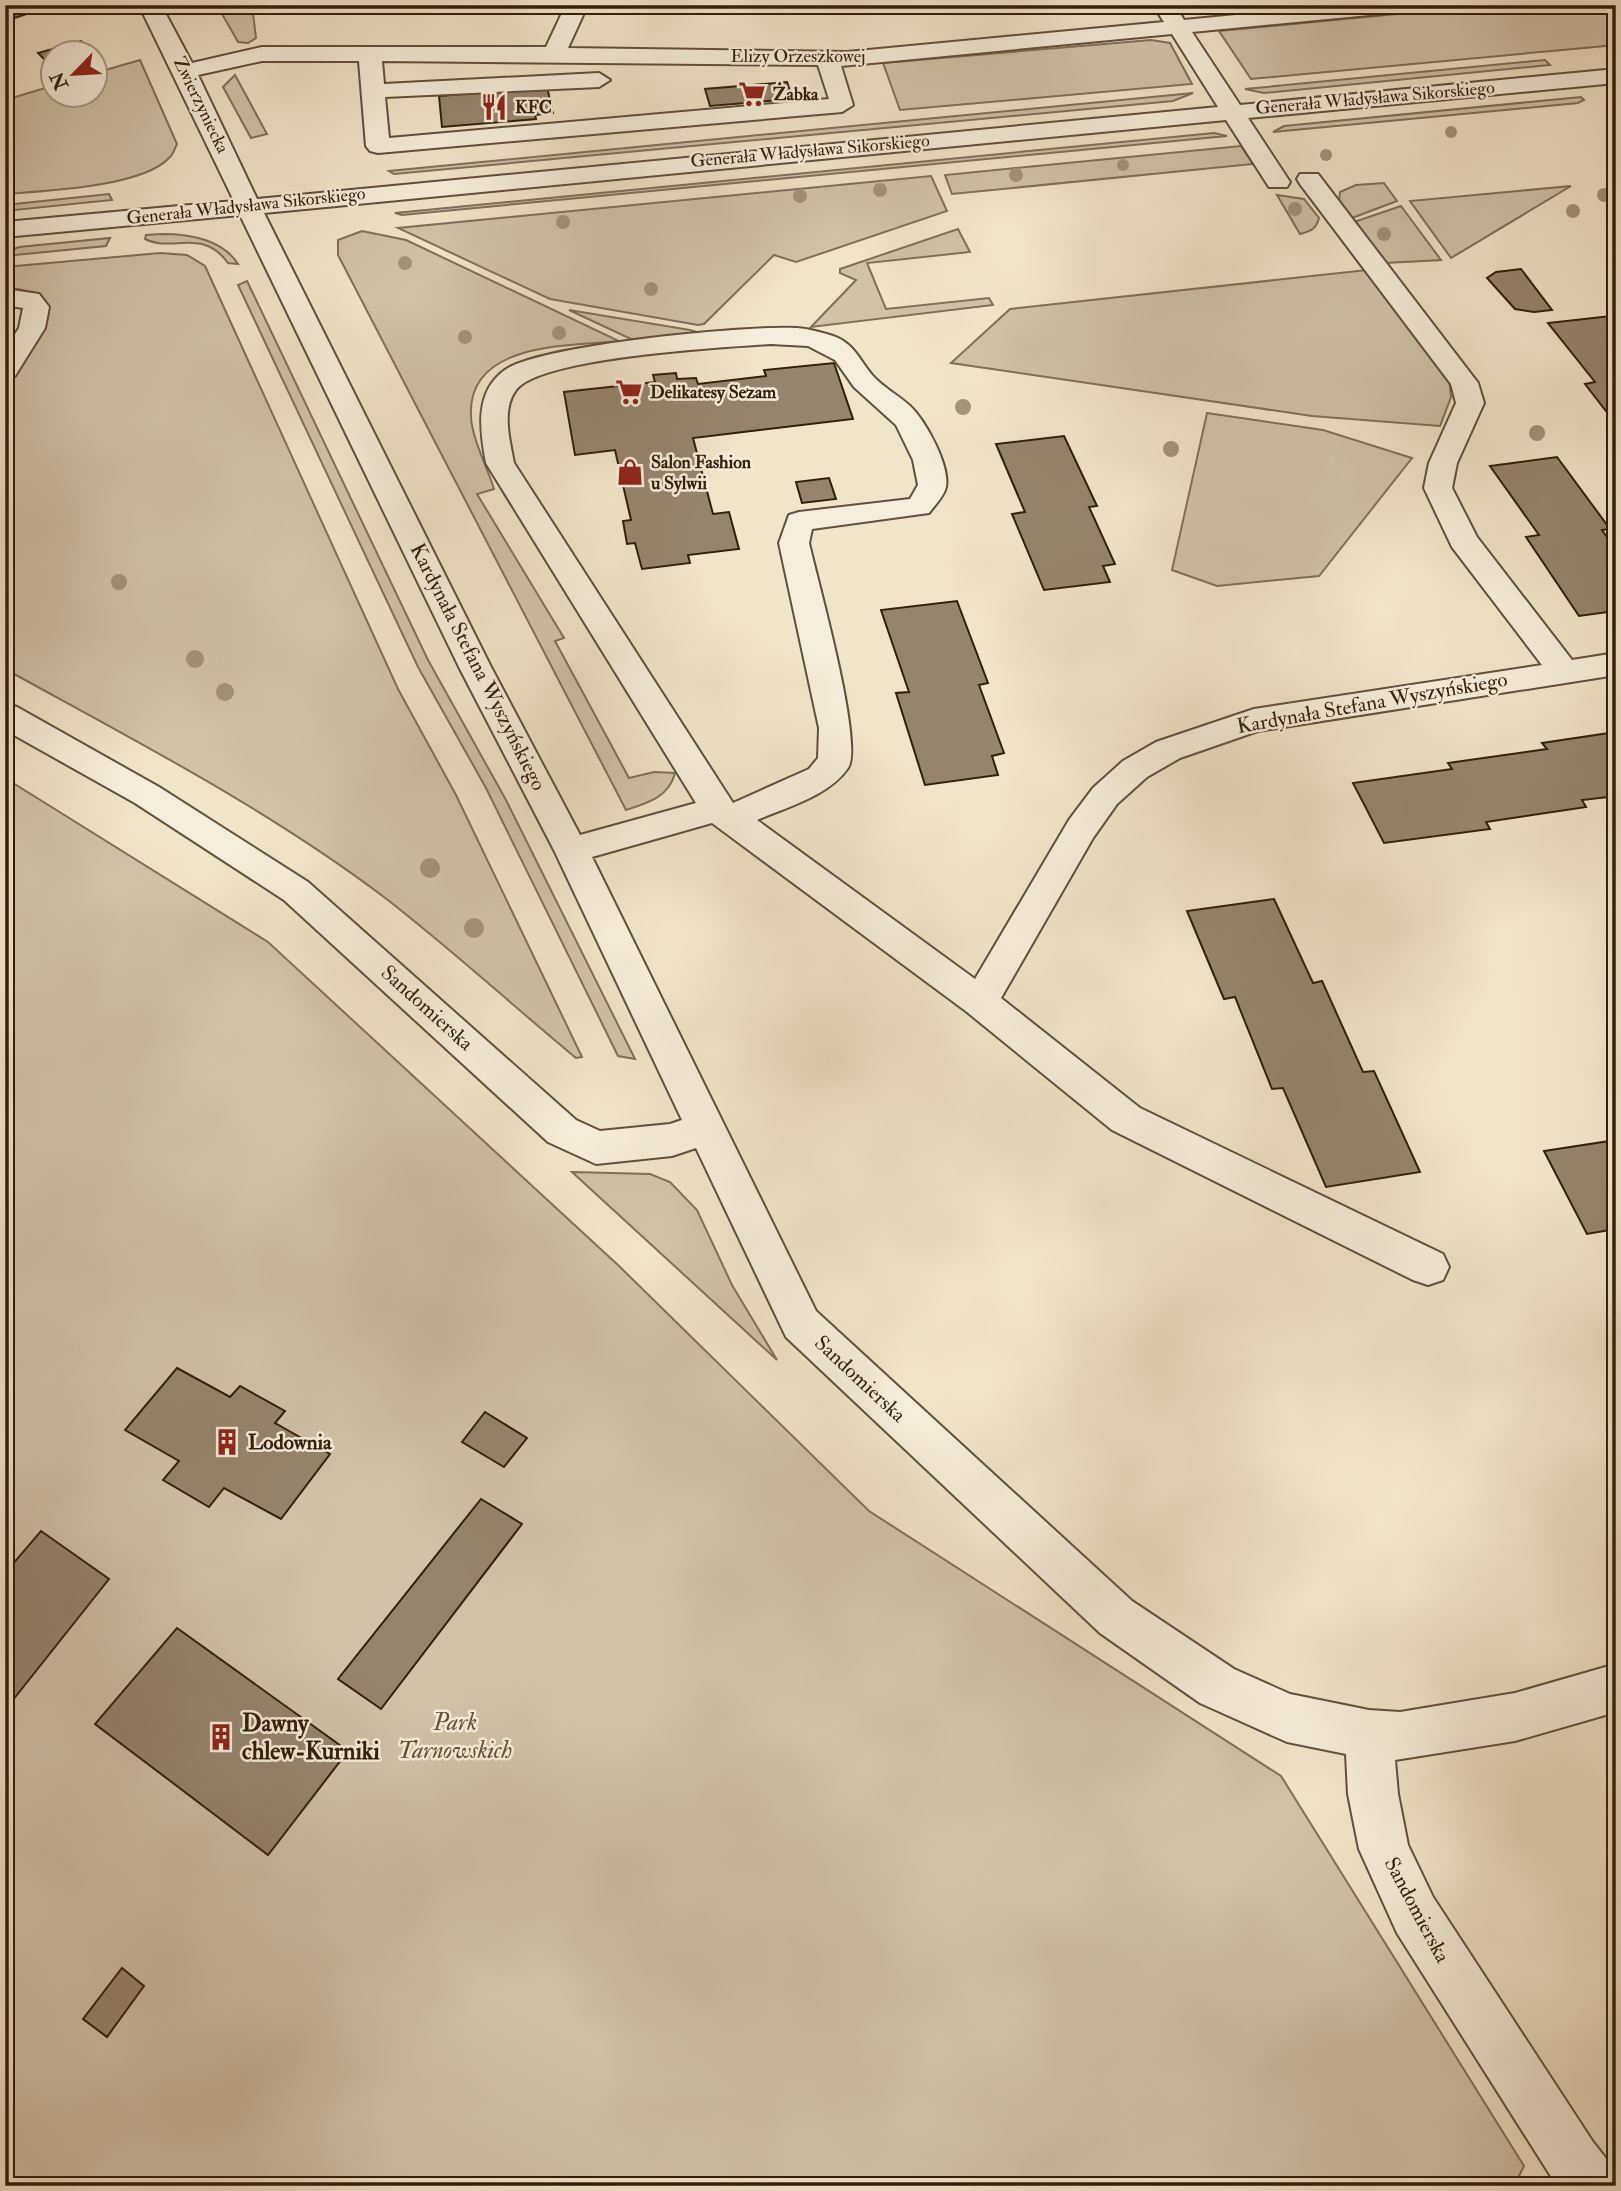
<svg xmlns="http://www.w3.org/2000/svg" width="1621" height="2191" font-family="'IM FELL Double Pica',serif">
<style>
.green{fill:#d0c3a9;stroke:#80705a;stroke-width:2}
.building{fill:#95856e;stroke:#311e0c;stroke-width:2}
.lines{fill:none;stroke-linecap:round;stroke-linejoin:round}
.minor-casing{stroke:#61503b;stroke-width:4}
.minor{fill:#f6eedc;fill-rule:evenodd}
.tree{fill:#a2937b}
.labels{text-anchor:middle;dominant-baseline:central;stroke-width:5;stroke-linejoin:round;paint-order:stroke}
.far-street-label{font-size:18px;fill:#311e0c;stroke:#f6eedc}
.far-poi-label{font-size:18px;font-weight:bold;fill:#311e0c;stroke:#f6eedc;text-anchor:start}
.street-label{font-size:21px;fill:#311e0c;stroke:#f6eedc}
.poi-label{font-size:21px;font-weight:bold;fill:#311e0c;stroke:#f6eedc;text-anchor:start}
.near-park-label{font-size:24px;font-style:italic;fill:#61503b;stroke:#f6eedc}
.near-poi-label{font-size:24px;font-weight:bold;fill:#311e0c;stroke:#f6eedc;text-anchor:start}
</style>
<rect width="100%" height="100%" fill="#f1e5c9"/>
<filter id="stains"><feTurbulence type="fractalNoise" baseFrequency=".00286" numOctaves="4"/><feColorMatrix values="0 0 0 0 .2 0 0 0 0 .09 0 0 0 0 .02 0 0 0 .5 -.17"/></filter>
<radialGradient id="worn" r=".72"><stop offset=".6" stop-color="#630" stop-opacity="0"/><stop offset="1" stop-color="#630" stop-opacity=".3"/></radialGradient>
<g class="green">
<polygon points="217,5 252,5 256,38 248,43 238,42"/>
<polygon points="1491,5 1616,5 1616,45 1251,79 1219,31"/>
<polygon points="1151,40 1170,43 1192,84 900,110 883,63"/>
<path d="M 140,60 L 177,144 C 175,148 173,155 169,158 C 142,187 45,191 5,194 L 5,100 L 52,86 L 52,94 L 94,94 L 95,73 Z"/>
<polygon points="1545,60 1550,65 1264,93 1245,89"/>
<polygon points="235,75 267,134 251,138 223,87"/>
<polygon points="1193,93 1173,101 394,174 389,171"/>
<polygon points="1581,97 1584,100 1578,103 1273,132 1284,126"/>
<polygon points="1214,133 1227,136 402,215 395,213"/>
<polygon points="1241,146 1253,164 952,194 945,175"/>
<polygon points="931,176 947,211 796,262 774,255 704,324 698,325 550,299 398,228"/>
<polygon points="1384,183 1397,201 1352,218 1339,202 1340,192 1356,185"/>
<polygon points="1571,186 1451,258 1410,201"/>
<polygon points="109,194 112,200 5,211 5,205"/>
<path d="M 1277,195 L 1304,199 L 1319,218 C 1316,230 1310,231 1300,234 Z"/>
<polygon points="1401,206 1441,260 1385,263 1354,222"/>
<polygon points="958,229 970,252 867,263 886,309 989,298 993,305 811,327 856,280 840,273 840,269"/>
<path d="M 362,231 L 406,240 L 619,341 C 569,346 467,342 471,416 C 471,436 488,469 494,489 L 477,494 L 564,638 L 555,641 L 629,778 L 654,772 L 675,773 C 669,797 648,803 626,810 L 338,255 L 338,240 Z"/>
<path d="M 162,234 C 190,234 222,239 238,264 L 228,263 C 202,227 173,253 145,239 L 146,235 Z"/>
<polygon points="110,238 106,246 5,256 5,252 19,247"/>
<path d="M 160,253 L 187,255 L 205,266 L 398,689 L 456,795 L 582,1057 L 576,1058 C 512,1005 450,948 384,897 C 266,808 134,740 5,669 L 5,384 L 49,310 C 44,291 22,290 5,287 L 5,267 Z"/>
<polygon points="1367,270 1449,378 1451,397 1440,426 1312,416 951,363 1010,309"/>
<polygon points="247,281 428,660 506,800 635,1059 618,1056 486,788 418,667 238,285"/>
<polygon points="569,310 690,330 700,333 633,340"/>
<polygon points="1207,413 1323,430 1412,458 1319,576 1217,586 1172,570"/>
<polygon points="5,778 268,942 619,1266 869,1511 1281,1776 1524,2166 1514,2186 5,2186"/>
<polygon points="572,1172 650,1174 670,1182 697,1210 732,1285 777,1360"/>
</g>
<g class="building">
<polygon points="5,5 54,5 5,21"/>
<polygon points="81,41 94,52 52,52 52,67 38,53"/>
<polygon points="787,82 793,99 710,106 705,89"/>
<polygon points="547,87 553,113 535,115 536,119 442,127 439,96"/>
<polygon points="1521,269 1552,310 1534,312 1515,309 1487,278 1496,272"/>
<polygon points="1611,316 1616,322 1616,424 1585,384 1595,382 1548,323"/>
<polygon points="834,363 853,419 693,438 713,514 729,512 739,549 688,555 690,563 642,569 635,543 627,544 623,521 631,520 615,450 575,455 564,392 655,382 653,375 676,373 677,379 696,378 698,384 766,376 764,370"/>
<polygon points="1064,436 1097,506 1089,507 1115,564 1103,566 1110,582 1044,590 1012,514 1025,512 996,444"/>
<polygon points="1557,457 1610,529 1602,530 1616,550 1616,611 1579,616 1526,537 1539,535 1490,466"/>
<polygon points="829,478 836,499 802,503 796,482"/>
<polygon points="957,601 988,683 979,685 1004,753 992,756 998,775 925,785 896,693 909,692 881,610"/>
<polygon points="1616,732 1616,796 1582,800 1586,807 1486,822 1490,829 1384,843 1353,783 1452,769 1448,763 1547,749 1542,743"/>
<polygon points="1274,899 1313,983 1322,981 1363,1072 1374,1071 1420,1172 1326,1187 1283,1088 1272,1089 1235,997 1224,999 1187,911"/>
<polygon points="1616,1140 1616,1229 1587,1234 1544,1151"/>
<polygon points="177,1368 230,1397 240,1386 285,1411 275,1423 330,1454 281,1519 224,1488 209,1507 163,1480 179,1461 125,1430"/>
<polygon points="485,1412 527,1438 504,1467 462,1442"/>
<polygon points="481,1499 522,1524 381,1709 338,1679"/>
<polygon points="41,1531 109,1579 5,1710 5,1573"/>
<polygon points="177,1628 348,1751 268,1855 95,1724"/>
<polygon points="122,1968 144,1986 107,2037 83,2019"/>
</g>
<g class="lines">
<defs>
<g id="minor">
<path d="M 139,5 L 161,5 L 192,63 L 262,47 L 546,47 L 562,13 L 561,5 L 583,5 L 584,13 L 568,48 L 847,52 L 1164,22 L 1156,10 L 1160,5 L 1175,5 L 1184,20 L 1341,5 L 1422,5 L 1411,11 L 1192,32 L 1240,105 L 1616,69 L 1616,83 L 1248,118 L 1290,182 L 1287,187 L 1269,187 L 1226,120 L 264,213 L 491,667 L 580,835 L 696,803 L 486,463 C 480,431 474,392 505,370 C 539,345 749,325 797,328 C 809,329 821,332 833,336 C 855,344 859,360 873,376 C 884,388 898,395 910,406 C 925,420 950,465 946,487 C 944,496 935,505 929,513 L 812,529 L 809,543 C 817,579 864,744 848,768 C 829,796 787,807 757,820 L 975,979 L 1069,820 L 1093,788 L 1123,761 L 1156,742 L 1254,709 L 1542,665 L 1452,547 L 1424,488 L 1429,463 L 1456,403 L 1451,384 L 1300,184 L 1297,179 L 1300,174 L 1318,174 L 1478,383 L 1484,403 L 1457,463 L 1452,488 L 1477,537 L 1572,660 L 1616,653 L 1616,675 L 1258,731 L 1180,758 L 1147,777 L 1117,804 L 1093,838 L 1001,998 L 1140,1108 L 1443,1254 L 1449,1267 L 1443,1280 L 1428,1285 L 1413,1280 L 1112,1130 L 967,1012 L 712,823 L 592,857 L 816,1311 L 1132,1601 L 1234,1669 L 1290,1694 L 1369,1710 L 1400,1712 L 1515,1693 L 1616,1664 L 1616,1712 L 1515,1741 L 1395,1760 L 1398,1794 L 1408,1845 L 1433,1897 L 1593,2142 L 1612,2166 L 1616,2186 L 1557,2186 L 1397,1933 L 1359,1849 L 1348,1794 L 1346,1754 L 1287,1742 L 1200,1703 L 1100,1633 L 786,1337 L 696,1148 L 672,1156 L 596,1164 L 548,1142 L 284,900 L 135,803 L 5,730 L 5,704 L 17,707 L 159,787 L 308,882 L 576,1120 L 600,1131 L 670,1124 L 682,1120 L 554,850 L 459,667 L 240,215 L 5,237 L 5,222 L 234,201 ZM 1172,34 L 1218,107 L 257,199 L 198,75 L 262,61 L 359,61 L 366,146 L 370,151 L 378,153 L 842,112 L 853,105 L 841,66 ZM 382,61 L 818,65 L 829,99 L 389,138 L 385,97 L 599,87 L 610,80 L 599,73 L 384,84 ZM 771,344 L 808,346 L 835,360 L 854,387 L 896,425 L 913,460 L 918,485 L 910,499 L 799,512 L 789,515 L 779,543 L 819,728 L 818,758 L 809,769 L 733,803 L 514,463 C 510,441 501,410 516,390 C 540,357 725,347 771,344 Z"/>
<polygon points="5,289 39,294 49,307 45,328 15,376 5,378 5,349 19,328 23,308 5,305"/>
</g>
</defs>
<use href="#minor" class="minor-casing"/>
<use href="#minor" class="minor"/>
</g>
<g class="tree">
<circle cx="1451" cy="132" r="6"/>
<circle cx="1326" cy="155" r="6"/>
<circle cx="1123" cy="165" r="6"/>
<circle cx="1016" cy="175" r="7"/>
<circle cx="880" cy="190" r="7"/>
<circle cx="1604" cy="195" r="7"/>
<circle cx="800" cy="196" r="7"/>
<circle cx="1295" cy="209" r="7"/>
<circle cx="1573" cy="211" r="7"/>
<circle cx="563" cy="222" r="7"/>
<circle cx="1384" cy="234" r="7"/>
<circle cx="405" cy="263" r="7"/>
<circle cx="651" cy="289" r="7"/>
<circle cx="559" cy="333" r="7"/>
<circle cx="465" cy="337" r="7"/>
<circle cx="963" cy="407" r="8"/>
<circle cx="1537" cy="433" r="8"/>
<circle cx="1171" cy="449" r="8"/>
<circle cx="119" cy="582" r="8"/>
<circle cx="195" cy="659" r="9"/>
<circle cx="225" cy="692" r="9"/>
<circle cx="430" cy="868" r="10"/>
<circle cx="474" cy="928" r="10"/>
</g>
<defs>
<symbol id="supermarket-bare" viewBox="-9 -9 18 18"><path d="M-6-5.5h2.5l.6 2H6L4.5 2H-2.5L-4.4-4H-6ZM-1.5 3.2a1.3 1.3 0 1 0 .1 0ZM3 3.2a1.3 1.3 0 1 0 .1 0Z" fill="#8f2418" stroke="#f6eedc" stroke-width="2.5" paint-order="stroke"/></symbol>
<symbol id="restaurant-bare" viewBox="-9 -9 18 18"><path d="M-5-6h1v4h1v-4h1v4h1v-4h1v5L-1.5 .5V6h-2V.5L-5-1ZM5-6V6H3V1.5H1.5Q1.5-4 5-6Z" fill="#8f2418" stroke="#f6eedc" stroke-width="2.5" paint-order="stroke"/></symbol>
<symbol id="shop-bare" viewBox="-9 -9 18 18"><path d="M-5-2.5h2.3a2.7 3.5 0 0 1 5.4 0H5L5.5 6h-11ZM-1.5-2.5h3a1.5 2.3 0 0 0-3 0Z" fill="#8f2418" stroke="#f6eedc" stroke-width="2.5" paint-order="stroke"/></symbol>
<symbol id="building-bare" viewBox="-9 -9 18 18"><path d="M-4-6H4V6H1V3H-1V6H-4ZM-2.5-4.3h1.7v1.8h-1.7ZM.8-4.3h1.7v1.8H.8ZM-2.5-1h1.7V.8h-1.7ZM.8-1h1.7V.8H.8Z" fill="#8f2418" stroke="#f6eedc" stroke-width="2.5" paint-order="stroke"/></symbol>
</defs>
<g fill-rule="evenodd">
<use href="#supermarket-bare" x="733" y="75" width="38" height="38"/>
<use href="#restaurant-bare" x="475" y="88" width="38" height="38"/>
<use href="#supermarket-bare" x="610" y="373" width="38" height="38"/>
<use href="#shop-bare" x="611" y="453" width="38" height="38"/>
<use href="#building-bare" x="208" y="1423" width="38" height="38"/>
<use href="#building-bare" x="202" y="1718" width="38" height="38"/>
</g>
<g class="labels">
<g class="far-street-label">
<text x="798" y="56">Elizy Orzeszkowej</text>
<text transform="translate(1375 98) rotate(-5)">Generała Władysława Sikorskiego</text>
<text transform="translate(201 105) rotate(64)">Zwierzyniecka</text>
<text transform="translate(810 151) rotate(-5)">Generała Władysława Sikorskiego</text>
<text transform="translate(246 206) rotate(-6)">Generała Władysława Sikorskiego</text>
</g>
<g class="far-poi-label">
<text x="773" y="94">Żabka</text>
<text x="515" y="107">KFC</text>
<text x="650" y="392">Delikatesy Sezam</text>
<text x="651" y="462">Salon Fashion<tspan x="651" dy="21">u Sylwii</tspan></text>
</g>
<g class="street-label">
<text transform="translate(478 667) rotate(63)">Kardynała Stefana Wyszyńskiego</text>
<text transform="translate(1372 703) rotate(-10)">Kardynała Stefana Wyszyńskiego</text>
<text transform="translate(427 1008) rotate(42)">Sandomierska</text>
<text transform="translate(860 1379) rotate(43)">Sandomierska</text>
<text transform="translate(1417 1910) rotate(62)">Sandomierska</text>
</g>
<g class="poi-label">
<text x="248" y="1442">Lodownia</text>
</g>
<g class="near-park-label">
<text x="455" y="1722">Park<tspan x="455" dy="28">Tarnowskich</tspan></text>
</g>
<g class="near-poi-label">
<text x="242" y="1723">Dawny<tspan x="242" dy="28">chlew-Kurniki</tspan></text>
</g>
</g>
<rect width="1621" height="2191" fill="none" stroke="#f1e5c9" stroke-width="28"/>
<rect x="7" y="7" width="1607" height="2177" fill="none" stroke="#311e0c" stroke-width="3.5"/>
<rect x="14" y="14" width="1593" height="2163" fill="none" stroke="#311e0c" stroke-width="2"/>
<g transform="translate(74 74) rotate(245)"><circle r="33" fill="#f6eedc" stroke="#a79b89" stroke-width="2"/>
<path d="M0-5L12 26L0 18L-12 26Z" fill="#8f2418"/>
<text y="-10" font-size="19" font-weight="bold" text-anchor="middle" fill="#311e0c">N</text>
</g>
<rect width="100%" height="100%" filter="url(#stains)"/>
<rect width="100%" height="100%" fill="url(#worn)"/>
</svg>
